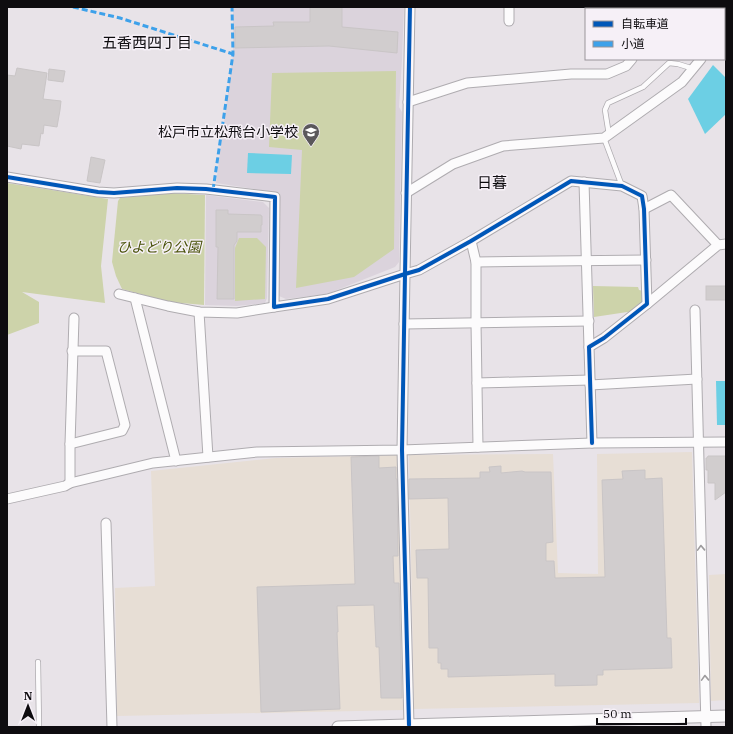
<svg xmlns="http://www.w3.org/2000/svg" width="733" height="734" font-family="'IBM Plex Serif','Noto Sans JP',serif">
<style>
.industrial{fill:#e7ded5}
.built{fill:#dbd3dc}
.green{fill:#cdd3aa}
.water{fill:#6ccfe4}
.building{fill:#d1cdce;stroke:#c9c5c6}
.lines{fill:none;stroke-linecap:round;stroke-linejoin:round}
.service-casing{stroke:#afacb0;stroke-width:6}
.minor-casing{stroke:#afacb0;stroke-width:11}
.tertiary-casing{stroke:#afacb0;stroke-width:13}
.service{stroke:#fcfbfc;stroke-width:4.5}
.minor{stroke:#fcfbfc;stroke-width:9}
.tertiary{stroke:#fcfbfc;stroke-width:11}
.quiet{stroke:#3da1ea;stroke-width:3;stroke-dasharray:6 3;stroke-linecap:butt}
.cycleway-casing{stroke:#f6f0f7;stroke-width:6}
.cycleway{stroke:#0057b8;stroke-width:4}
.oneway{stroke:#9d9b9d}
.labels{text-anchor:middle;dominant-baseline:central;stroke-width:3;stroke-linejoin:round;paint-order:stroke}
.poi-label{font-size:14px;fill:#0e0c0f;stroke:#f6f0f7;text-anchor:end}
.park-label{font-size:14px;font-style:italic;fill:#485107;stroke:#f6f0f7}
.neighbourhood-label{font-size:15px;fill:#0e0c0f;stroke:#f6f0f7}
</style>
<rect width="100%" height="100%" fill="#e8e3e8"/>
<g class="industrial">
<polygon points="692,452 699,703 414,709 409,455 553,454 558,573 598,574 597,454"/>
<polygon points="397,455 403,710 117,716 115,588 155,586 151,471 276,458"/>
<polygon points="726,574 726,700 711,701 709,575"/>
</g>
<g class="built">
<polygon points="233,7 404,7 402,60 399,107 402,112 399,262 395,267 327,294 286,299 279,296 280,193 216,183 233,54"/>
<polygon points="206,195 263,202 269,208 267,298 265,303 237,306 205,305"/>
</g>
<g class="green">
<polygon points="396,71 394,249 354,277 296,288 302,150 269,147 272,73"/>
<polygon points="7,183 108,199 101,266 105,303 22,292 39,302 39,323 7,335"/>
<polygon points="170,193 205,195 204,305 170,302 122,289 116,276 112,262 118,201 120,198"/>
<polygon points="239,238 257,238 266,247 265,299 235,301 235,248"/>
<polygon points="593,286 638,287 639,290 643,291 643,300 642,304 634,311 594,317"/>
</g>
<g class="water">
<polygon points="713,65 726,78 726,114 705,134 688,99"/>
<polygon points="248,153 292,155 291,174 247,173"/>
<polygon points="716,381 726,381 726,425 717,425"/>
</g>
<g class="building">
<polygon points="310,7 342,7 342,27 398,32 397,53 329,46 235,48 235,27 274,26 273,22 310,22"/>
<polygon points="17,68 47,73 43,99 61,101 60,110 57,127 44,125 43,134 41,133 39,146 22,144 21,149 7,146 7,75 15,76"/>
<polygon points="49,69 65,71 63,82 48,80"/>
<polygon points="91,157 105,160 100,183 87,181"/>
<polygon points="216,210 228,210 228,214 261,215 261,216 262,216 262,225 261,225 261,232 237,232 237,241 234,245 234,299 217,299 218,247 216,247"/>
<rect x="706" y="286" width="20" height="14"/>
<polygon points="379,456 379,468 396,467 396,479 397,479 398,556 393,556 394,583 399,583 402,698 381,698 379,647 376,647 374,605 337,606 338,632 337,632 340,709 261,712 257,587 355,584 351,457"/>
<polygon points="708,456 726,456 726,492 715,500 715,483 708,483 708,470 706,470 706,458 707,458"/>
<polygon points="501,466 501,473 522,471 525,472 551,472 553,542 546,543 546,561 554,561 555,578 605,577 602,480 623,479 622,471 645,470 645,479 662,478 667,638 671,638 672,668 603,670 603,675 597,675 597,685 555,686 555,674 448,677 448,669 441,669 441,663 438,663 438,648 429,648 428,578 417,578 416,550 449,549 448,498 409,499 409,479 480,478 480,472 490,472 489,467"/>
</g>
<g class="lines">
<defs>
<g id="service">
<polyline points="609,135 605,110 608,103 643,87 669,63 678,64 694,69"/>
<polyline points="604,138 622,186"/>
<polyline points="38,662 39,727"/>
</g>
<g id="minor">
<polyline points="658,9 659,7"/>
<polyline points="509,21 509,7"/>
<polyline points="724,27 726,25"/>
<polyline points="408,102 467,83 571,74 607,74 626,66 632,59"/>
<polyline points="7,177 98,192 114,193 177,188 206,189 275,197 274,307 328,299 405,274 410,7"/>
<polyline points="584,182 589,347"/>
<polyline points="406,193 453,164 503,146 604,138 682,82 701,59"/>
<polyline points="644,209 671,195 718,245"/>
<polyline points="471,241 476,262 476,323 478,447"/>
<polyline points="476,262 646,260"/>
<polyline points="119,294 168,306 199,312 237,313 274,307"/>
<polyline points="135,298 176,461"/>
<polyline points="647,304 718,245 726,244"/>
<polyline points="695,310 706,727"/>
<polyline points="199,312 208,457"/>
<polyline points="404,324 589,321"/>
<polyline points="477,383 590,380"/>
<polyline points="590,385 697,379"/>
<polyline points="70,444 122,431 125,425 106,351 72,351"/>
<polyline points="70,483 70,444 74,318"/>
<polyline points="7,499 65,486 70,483 153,463 257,452 402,450 592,443 726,442"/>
<polyline points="106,523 112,727"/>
<polyline points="409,725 402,450 405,274 419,270 471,241 571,181 622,186 642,196 644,209 647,304 604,338 589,347 592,443"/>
</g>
<polyline id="tertiary" points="338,727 726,716"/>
</defs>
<use href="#service" class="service-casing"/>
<use href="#minor" class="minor-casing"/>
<use href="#tertiary" class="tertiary-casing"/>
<use href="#service" class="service"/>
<use href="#minor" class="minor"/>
<use href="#tertiary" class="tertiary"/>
<g class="quiet">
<polyline points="73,7 120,18 233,54"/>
<polyline points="213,190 233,54 232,7"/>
</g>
<defs>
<g id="cycleway">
<polyline points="7,177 98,192 114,193 177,188 206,189 275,197 274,307 328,299 405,274 410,7"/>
<polyline points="409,725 402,450 405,274 419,270 471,241 571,181 622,186 642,196 644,209 647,304 604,338 589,347 592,443"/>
</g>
</defs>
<use href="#cycleway" class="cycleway-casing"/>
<use href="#cycleway" class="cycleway"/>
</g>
<defs><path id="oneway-chevron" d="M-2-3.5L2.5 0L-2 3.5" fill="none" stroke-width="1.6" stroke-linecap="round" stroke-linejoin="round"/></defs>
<g class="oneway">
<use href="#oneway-chevron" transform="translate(701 548) rotate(-92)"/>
<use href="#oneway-chevron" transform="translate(705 678) rotate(-92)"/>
</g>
<defs>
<symbol id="school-pin" viewBox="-11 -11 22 30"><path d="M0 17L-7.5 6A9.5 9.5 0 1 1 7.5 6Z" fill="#5a575b" stroke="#f6f0f7"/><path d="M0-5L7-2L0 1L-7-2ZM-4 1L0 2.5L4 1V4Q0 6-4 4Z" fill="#fff"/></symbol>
</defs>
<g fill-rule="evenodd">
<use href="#school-pin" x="301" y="122" width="20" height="27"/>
</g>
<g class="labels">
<g class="poi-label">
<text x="298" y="132">松戸市立松飛台小学校</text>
</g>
<g class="park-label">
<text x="159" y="247">ひよどり公園</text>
</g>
<g class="neighbourhood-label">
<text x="147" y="42">五香西四丁目</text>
<text x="492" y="182">日暮</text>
</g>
</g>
<rect width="733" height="734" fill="none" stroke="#0e0c0f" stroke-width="16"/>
<rect x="585" y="8" width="140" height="52" fill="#f6f0f7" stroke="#99959a"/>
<rect x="593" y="21" width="20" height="6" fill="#0057b8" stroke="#99959a"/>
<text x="621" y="28" font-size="12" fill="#0e0c0f">自転車道</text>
<rect x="593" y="41" width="20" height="6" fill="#3da1ea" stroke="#99959a"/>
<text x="621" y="48" font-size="12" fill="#0e0c0f">小道</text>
<g transform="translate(28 706)" stroke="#f6f0f7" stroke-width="3" paint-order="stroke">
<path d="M0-3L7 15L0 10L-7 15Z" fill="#0e0c0f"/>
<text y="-6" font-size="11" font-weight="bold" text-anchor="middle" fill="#0e0c0f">N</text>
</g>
<path d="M597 718v6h89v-6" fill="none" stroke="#0e0c0f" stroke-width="2"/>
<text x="603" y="718" font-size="12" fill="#0e0c0f" stroke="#f6f0f7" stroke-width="3" paint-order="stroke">50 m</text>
</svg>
